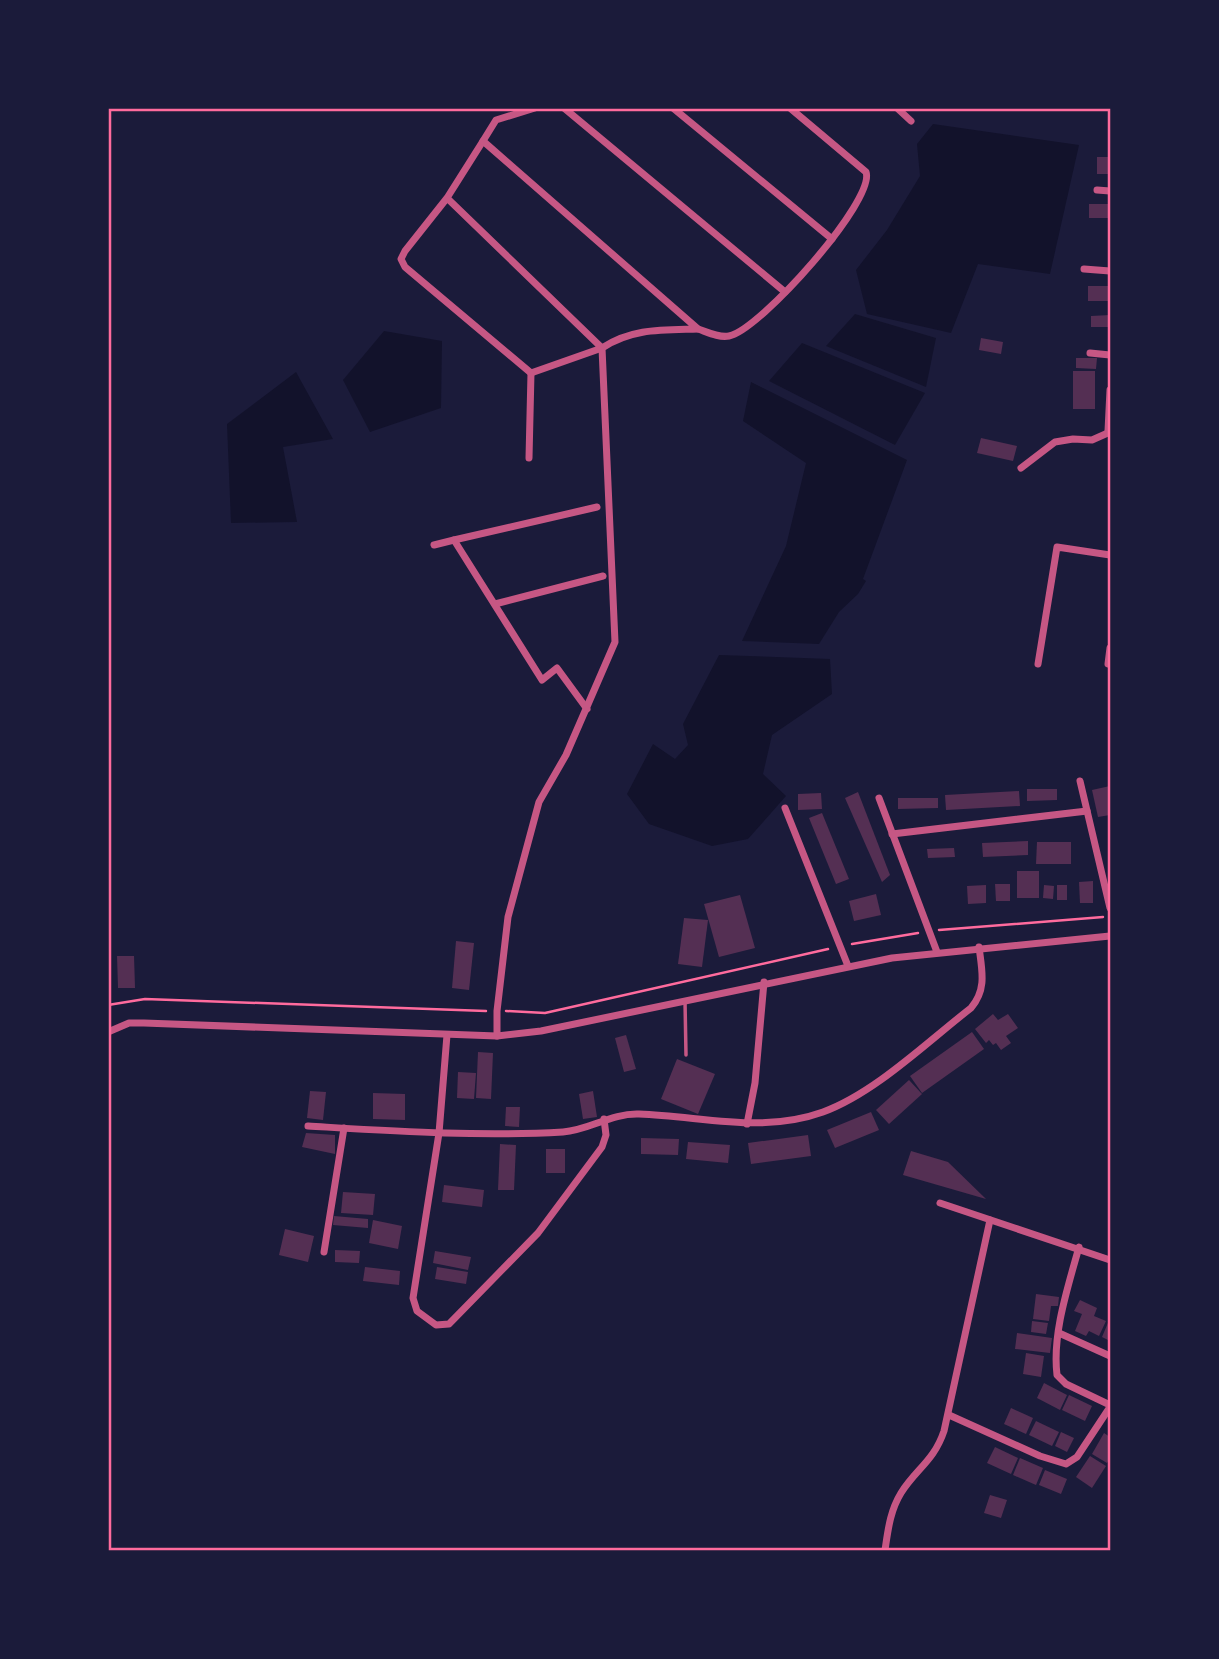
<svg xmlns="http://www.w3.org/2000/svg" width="1219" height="1659" font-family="Lato,sans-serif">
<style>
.water{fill:#12122b}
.building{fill:#542f53}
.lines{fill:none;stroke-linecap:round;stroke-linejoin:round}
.path{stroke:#ff6b9d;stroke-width:2.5}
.service{stroke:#c65784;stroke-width:3.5}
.minor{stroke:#c65784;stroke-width:7}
.neatline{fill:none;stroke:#ff6b9d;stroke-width:2.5}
</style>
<rect width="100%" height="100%" fill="#1b1b3a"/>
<g class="water">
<polygon points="933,124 1079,145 1050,274 978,264 951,333 867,314 856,270 887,230 920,176 917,144"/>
<polygon points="855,314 936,338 926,387 826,346"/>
<polygon points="384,331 442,341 441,408 370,432 343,380"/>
<polygon points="802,343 925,393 895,445 769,381"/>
<polygon points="296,372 333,439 283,447 297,522 231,523 227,424"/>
<polygon points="751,382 907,460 863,579 866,581 858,594 839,612 819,644 742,641 786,546 806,463 743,421"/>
<polygon points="719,655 830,659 832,694 772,735 763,774 786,796 748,839 712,846 649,824 627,794 653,744 675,759 688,745 683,724"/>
</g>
<g class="building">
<rect x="1097" y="157" width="13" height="17"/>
<rect x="1089" y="204" width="21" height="14"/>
<rect x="1088" y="286" width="22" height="15"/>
<polygon points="1110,315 1110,327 1091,327 1091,316"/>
<polygon points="981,338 1003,342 1001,354 979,350"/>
<polygon points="1076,358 1097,358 1096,369 1076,368"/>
<rect x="1073" y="371" width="22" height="38"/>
<polygon points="981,438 1017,446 1013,461 977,453"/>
<polygon points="1110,786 1110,815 1098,817 1092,790"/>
<polygon points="1027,789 1057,789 1057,800 1027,801"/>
<polygon points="1019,791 1020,806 946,810 945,795"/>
<polygon points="858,792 890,875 882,882 845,798"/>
<polygon points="821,793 822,809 798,810 798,794"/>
<polygon points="898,798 938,798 938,808 898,809"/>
<polygon points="822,813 849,879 836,884 809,818"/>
<polygon points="1028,841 1028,855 983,857 982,843"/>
<polygon points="1037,842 1071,842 1071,864 1036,864"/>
<polygon points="954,848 955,857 928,858 927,849"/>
<rect x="1017" y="871" width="22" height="27"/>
<polygon points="1093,881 1093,903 1080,903 1079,882"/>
<polygon points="995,884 1010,884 1010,901 996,901"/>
<polygon points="986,885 986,903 968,904 967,886"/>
<polygon points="1044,885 1054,886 1053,899 1043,898"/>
<rect x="1057" y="885" width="10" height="15"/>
<polygon points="876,894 881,915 854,921 849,901"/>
<polygon points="740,895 755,948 719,957 704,904"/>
<polygon points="684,918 708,920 702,967 678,964"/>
<polygon points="456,941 474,943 469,990 452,988"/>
<polygon points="117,956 134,956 135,988 118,988"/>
<polygon points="993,1014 998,1020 1008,1014 1018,1028 1006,1036 1011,1043 1001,1050 996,1043 993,1045 989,1040 986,1043 975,1029"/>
<polygon points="972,1032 984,1049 922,1093 910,1076"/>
<polygon points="626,1035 636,1069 624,1072 615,1038"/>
<polygon points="478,1052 493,1053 491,1099 476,1098"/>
<polygon points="677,1059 715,1074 698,1114 661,1099"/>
<polygon points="458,1072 476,1073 474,1099 457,1098"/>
<polygon points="909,1080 922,1094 889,1124 876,1110"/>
<polygon points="310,1091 326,1092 323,1120 307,1118"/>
<polygon points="593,1091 597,1117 583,1119 579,1094"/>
<polygon points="373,1093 405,1094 405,1120 373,1119"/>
<polygon points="506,1107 520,1107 519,1127 505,1126"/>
<polygon points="871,1112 879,1130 835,1148 827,1130"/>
<polygon points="306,1133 335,1135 335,1154 302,1147"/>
<polygon points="808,1135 811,1156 751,1164 748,1143"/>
<polygon points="641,1138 679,1139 678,1155 641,1154"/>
<polygon points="688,1142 730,1145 728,1163 686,1159"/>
<polygon points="500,1144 516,1145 514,1190 498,1190"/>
<rect x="546" y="1149" width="19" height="24"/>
<polygon points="911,1151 948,1162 986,1199 903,1175"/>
<polygon points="444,1185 484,1190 482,1207 442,1202"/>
<polygon points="343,1192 375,1194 373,1215 341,1213"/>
<polygon points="334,1216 368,1219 368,1228 333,1225"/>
<polygon points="373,1220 402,1226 398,1249 369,1243"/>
<polygon points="285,1229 314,1236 308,1262 279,1255"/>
<polygon points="335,1250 360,1251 359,1263 335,1262"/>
<polygon points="435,1251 471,1257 468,1270 433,1263"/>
<polygon points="365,1267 400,1271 399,1285 363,1281"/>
<polygon points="437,1267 468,1272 466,1284 435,1279"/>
<polygon points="1036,1294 1059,1297 1058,1306 1051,1306 1049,1321 1033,1319"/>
<polygon points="1080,1300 1097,1308 1094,1316 1106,1321 1099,1336 1089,1331 1086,1336 1075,1331 1082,1314 1074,1311"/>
<polygon points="1110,1318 1110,1341 1102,1337"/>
<polygon points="1032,1321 1048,1323 1046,1334 1031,1332"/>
<polygon points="1017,1333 1052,1338 1050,1353 1015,1349"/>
<polygon points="1026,1353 1044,1356 1041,1377 1023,1374"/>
<polygon points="1044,1383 1067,1395 1060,1410 1037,1398"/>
<polygon points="1069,1395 1092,1406 1085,1421 1062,1410"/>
<polygon points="1011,1408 1033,1418 1026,1434 1004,1424"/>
<polygon points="1036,1421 1059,1432 1052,1446 1029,1435"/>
<polygon points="1061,1432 1074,1438 1067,1452 1055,1446"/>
<polygon points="1104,1433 1110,1437 1110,1458 1107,1463 1092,1454"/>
<polygon points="995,1447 1018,1458 1011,1474 987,1463"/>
<polygon points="1090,1456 1106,1466 1092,1488 1076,1477"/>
<polygon points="1020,1458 1043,1468 1036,1485 1013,1475"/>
<polygon points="1045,1470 1067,1479 1061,1494 1039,1485"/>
<polygon points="990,1495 1007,1500 1001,1518 984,1513"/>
</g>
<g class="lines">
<g class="path">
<polyline points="939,930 1103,917"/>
<polyline points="852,944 918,933"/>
<polyline points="108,1005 145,999 486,1011"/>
<polyline points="506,1011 545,1013 828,949"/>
</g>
<polyline class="service" points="685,1001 686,1055"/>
<g class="minor">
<polyline points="564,108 785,292"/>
<polyline points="673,108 832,239"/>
<polyline points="897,108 911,121"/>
<polyline points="1097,190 1110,191"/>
<polyline points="447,198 602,348 531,373 405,267 401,259 405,251 447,198 483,141"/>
<polyline points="1084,269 1110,271"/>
<path d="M 698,329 C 707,332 719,338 729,336 C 760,330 876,200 866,172 L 790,108"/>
<polyline points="1090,353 1110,355"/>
<polyline points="1108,431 1110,390"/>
<polyline points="529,458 531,373"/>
<polyline points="1021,468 1055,442 1073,439 1092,440 1110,432"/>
<polyline points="434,545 454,540"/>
<polyline points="495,604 603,576"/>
<polyline points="1038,664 1057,547 1110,555"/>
<polyline points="1108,664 1110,648"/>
<polyline points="587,709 557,668 542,680 454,540 597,507"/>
<polyline points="1080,781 1110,908"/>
<polyline points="879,798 937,952"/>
<polyline points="785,808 848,966"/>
<polyline points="892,834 1087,811"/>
<polyline points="108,1032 129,1023 144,1023 497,1036 541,1031 892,958 1110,936"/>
<polyline points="447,1035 439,1133 413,1298 417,1311 436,1325 449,1324 538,1233 602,1147 606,1135 604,1119"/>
<path d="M 497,1036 L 497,1011 L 508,917 L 539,802 L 566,755 L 615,642 L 602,348 C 632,328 663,330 698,329 L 483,141 L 496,120 L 535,108"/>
<polyline points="747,1124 755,1083 764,982"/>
<path d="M 308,1126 C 392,1131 478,1137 563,1132 C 590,1130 611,1113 639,1114 C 702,1116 762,1134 823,1112 C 875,1093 927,1042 971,1008 C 987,989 982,971 979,947"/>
<polyline points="940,1203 1110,1260"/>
<path d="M 1079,1247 C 1068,1287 1052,1334 1057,1375 L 1066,1384 L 1110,1405"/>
<polyline points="324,1252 344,1128"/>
<polyline points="1059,1333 1110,1356"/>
<polyline points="949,1415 1040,1456 1066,1464 1077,1457 1110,1407"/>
<path d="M 885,1550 C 888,1530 890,1511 901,1493 C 916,1469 934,1461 944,1431 L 990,1220"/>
</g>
</g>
<rect width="1219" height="1659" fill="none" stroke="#1b1b3a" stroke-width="220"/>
<rect x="110" y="110" width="999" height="1439" class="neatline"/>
</svg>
